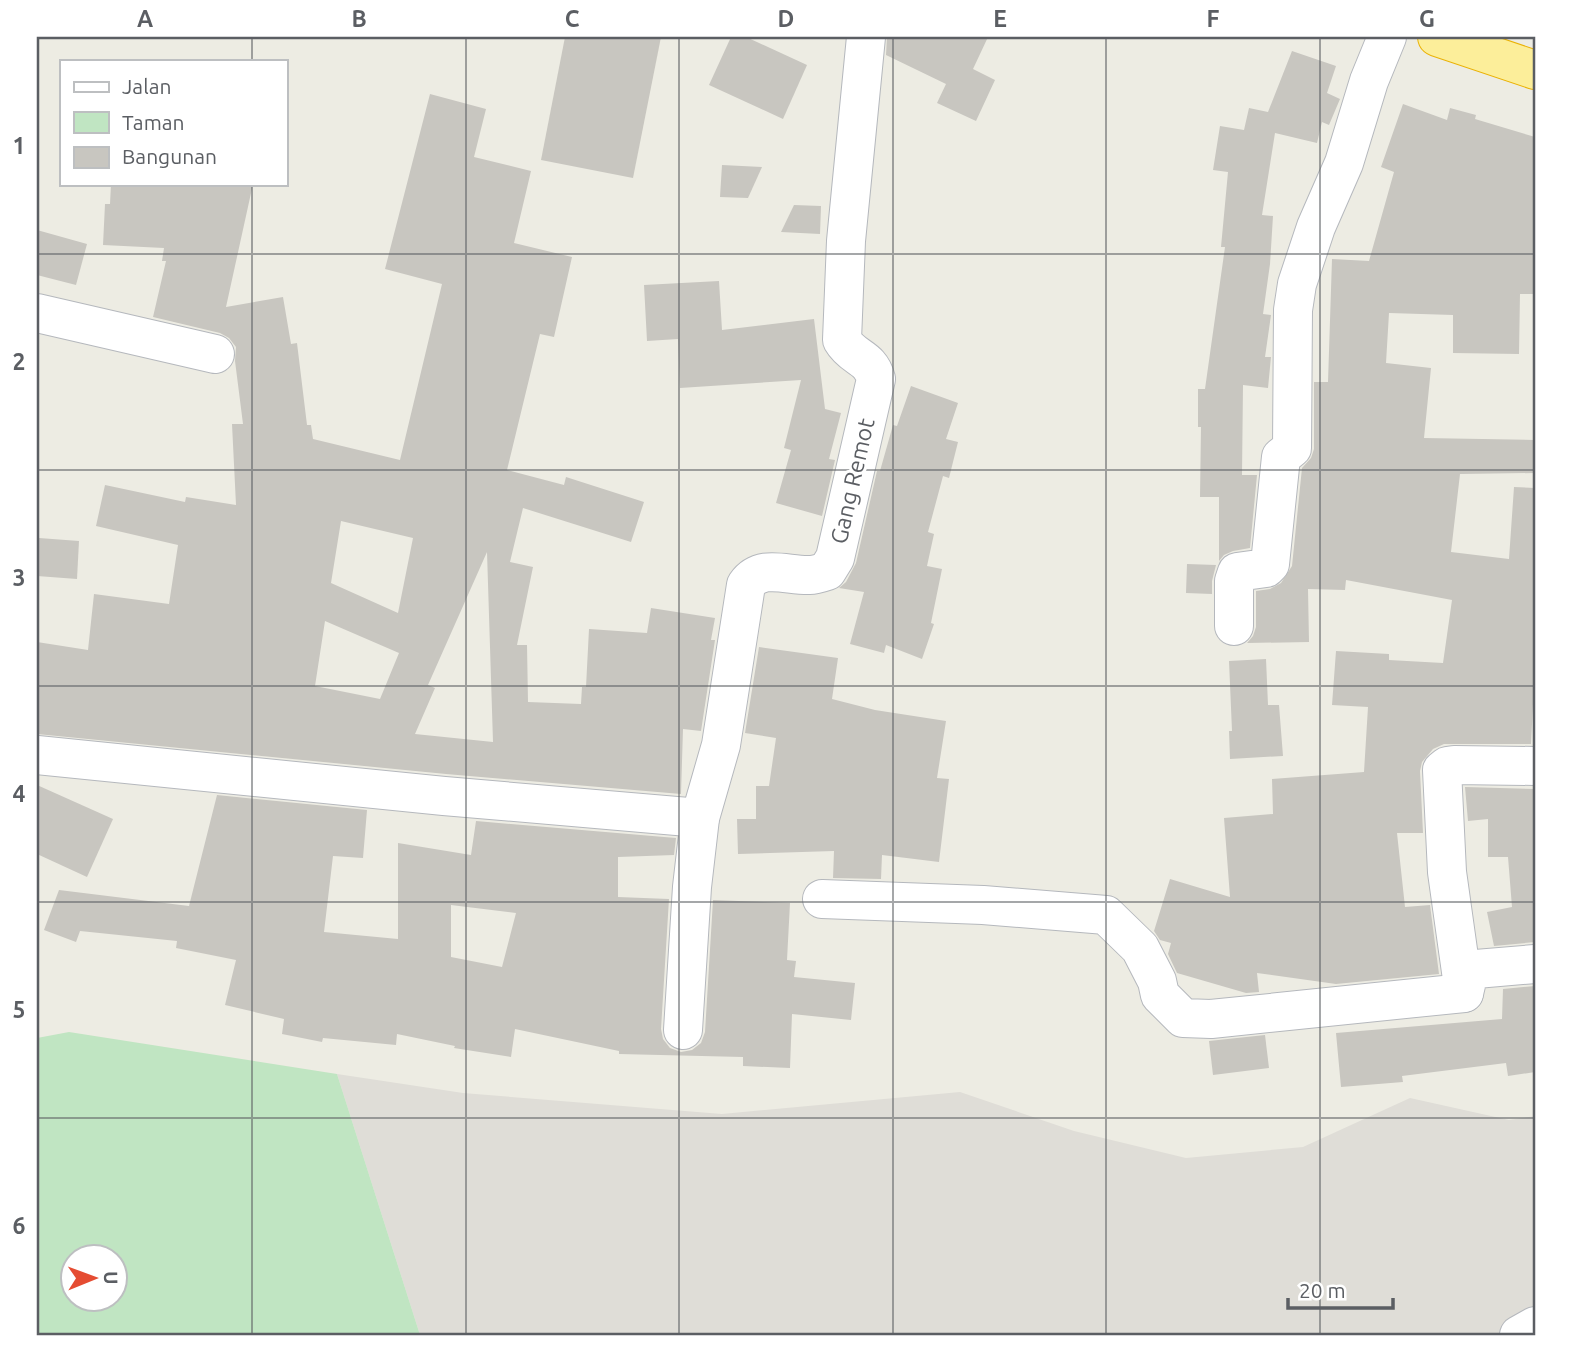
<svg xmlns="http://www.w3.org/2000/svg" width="1572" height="1372" font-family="Ubuntu,sans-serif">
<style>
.industrial{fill:#dfddd7}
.green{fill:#c0e5c2;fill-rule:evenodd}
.building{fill:#c8c6c0;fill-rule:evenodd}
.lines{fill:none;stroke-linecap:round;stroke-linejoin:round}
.minor-casing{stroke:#b5b8bd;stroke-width:40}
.trunk-casing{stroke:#eab206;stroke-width:40}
.minor{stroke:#fff;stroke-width:38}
.trunk{stroke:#fcee9a;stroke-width:38}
.grid{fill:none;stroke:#5b5e63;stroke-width:2;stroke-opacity:0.55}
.labels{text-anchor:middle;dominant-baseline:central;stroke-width:6;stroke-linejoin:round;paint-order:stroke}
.street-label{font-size:23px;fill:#5b5e63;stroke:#fff}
.neatline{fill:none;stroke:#5b5e63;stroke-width:2.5}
.grid-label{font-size:23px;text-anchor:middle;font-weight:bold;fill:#5b5e63}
</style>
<rect width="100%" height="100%" fill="#edece3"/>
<polygon class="industrial" points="337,1074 463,1093 722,1114 960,1092 1074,1131 1186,1158 1303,1147 1410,1098 1509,1120 1535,1116 1535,1335 420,1335"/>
<path class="green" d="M 69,1032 L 337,1074 L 420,1335 L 37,1335 L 37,1038 ZM 74,1256 L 116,1256 L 116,1298 L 74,1298 Z"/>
<g class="building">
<polygon points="565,37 661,37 633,178 541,160"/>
<polygon points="731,37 746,37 807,65 783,119 709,85"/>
<polygon points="887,37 988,37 973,69 995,80 976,121 937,103 946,84 886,55"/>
<polygon points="1292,51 1336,66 1327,93 1340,99 1329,125 1322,122 1317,143 1275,133 1262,215 1273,216 1270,264 1263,314 1271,315 1265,357 1271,357 1268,388 1243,385 1242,475 1257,475 1250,548 1233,551 1224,555 1219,561 1219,497 1200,497 1201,427 1198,427 1198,389 1205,389 1225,247 1221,247 1228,172 1213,170 1220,126 1244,130 1249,108 1268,112"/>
<path d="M 430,94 L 486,109 L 474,157 L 531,171 L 514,243 L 572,257 L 554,337 L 540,334 L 507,470 L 564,485 L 566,477 L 644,502 L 631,542 L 523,508 L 510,562 L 533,567 L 517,645 L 527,645 L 528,702 L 581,704 L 582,687 L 586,687 L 589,629 L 647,633 L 651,608 L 715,618 L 711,640 L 715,640 L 701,731 L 683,729 L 681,794 L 446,774 L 37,734 L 37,642 L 88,650 L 94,594 L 169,604 L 178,545 L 96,526 L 105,485 L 185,502 L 186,497 L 236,505 L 232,424 L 243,424 L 235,361 L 236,347 L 229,338 L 220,333 L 153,317 L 166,261 L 162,261 L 164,248 L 103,245 L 105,204 L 110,204 L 111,184 L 253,184 L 226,307 L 283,297 L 291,344 L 297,343 L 307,425 L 311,425 L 313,439 L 400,460 L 442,284 L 385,269 ZM 341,521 L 413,538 L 398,613 L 331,583 ZM 487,552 L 493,742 L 415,734 L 435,688 L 428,685 ZM 325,621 L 399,653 L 380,699 L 315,686 Z"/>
<polygon points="1403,104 1447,120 1450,108 1476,115 1475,119 1535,137 1535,294 1520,294 1519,354 1453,353 1453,315 1389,313 1386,363 1431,368 1424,438 1535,440 1535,473 1460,474 1451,552 1509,559 1514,487 1535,488 1535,705 1533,704 1531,744 1444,744 1433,749 1422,762 1420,771 1423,833 1397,833 1405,907 1430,905 1439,974 1336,984 1257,973 1259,992 1246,993 1177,973 1168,954 1171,943 1160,940 1154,931 1170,879 1230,897 1224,818 1273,814 1272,779 1364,772 1368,707 1332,705 1336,651 1389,654 1389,660 1443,663 1452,600 1346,580 1345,590 1308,589 1309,642 1247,643 1253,636 1256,627 1256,591 1270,589 1281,583 1292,566 1302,468 1311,458 1314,449 1314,382 1328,382 1332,259 1369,261 1394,172 1381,167"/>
<polygon points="722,165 762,167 748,198 720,197"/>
<polygon points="794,205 821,206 820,234 781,232"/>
<polygon points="37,230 87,244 76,285 37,275"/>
<polygon points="719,281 722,330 814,319 825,409 841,413 829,459 835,460 822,516 776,503 791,450 784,448 801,380 680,388 678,339 647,341 644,285"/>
<polygon points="911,386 958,403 946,439 958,442 949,478 943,476 928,532 934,534 927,566 942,569 931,623 934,624 922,659 886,645 884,653 850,644 864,592 839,588 846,582 856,563 877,471 880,471 893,425 897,426"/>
<polygon points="39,538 79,541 77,579 37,576"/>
<polygon points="1187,564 1216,565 1212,581 1212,594 1186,593"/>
<polygon points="759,647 838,658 832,699 875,710 946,721 937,778 949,779 939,862 882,855 881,879 833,878 834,851 738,854 737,819 756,819 756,786 769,786 776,738 745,733"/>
<polygon points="1266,659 1268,705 1279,705 1283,756 1230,759 1229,731 1232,731 1229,661"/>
<polygon points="37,785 113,819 87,877 37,854"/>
<polygon points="1465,787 1535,789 1535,942 1494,946 1487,912 1512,907 1508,857 1488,857 1488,819 1468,821"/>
<path d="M 217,795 L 367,810 L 363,858 L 333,856 L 324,932 L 398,939 L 398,843 L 471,855 L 476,821 L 676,838 L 674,855 L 618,857 L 618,897 L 669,899 L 661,1029 L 663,1039 L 670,1048 L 681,1052 L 692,1050 L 701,1043 L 705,1032 L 713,900 L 790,903 L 787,960 L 796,961 L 794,977 L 855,983 L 851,1020 L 792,1014 L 790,1068 L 743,1066 L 743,1057 L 619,1054 L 619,1051 L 515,1029 L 511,1057 L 454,1048 L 455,1046 L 397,1034 L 396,1045 L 323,1038 L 322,1042 L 282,1034 L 284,1019 L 225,1005 L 236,960 L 176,948 L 177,941 L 80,931 L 76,942 L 44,930 L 59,890 L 189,906 ZM 451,905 L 516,913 L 502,967 L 451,957 Z"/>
<polygon points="1535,986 1535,1072 1508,1076 1506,1063 1402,1076 1403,1082 1341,1087 1336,1033 1502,1019 1503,989"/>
<polygon points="1265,1035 1269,1068 1213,1075 1209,1041"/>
</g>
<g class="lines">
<defs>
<g id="minor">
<polyline points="37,313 215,354"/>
<polyline points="1234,626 1234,581 1237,572 1266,568 1270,564 1281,457 1292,448 1293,310 1297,284 1316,227 1344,163 1369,81 1387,37"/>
<polyline points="37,755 444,796 700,818"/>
<polyline points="822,899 983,905 1106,915 1140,948 1157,981 1160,995 1183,1018 1211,1019 1464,993 1469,972 1476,969 1535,964"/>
<polyline points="1464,993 1447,872 1442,770 1447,766 1454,765 1535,766"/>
<path d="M 683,1030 L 692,887 L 700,818 L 721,745 L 746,585 C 761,563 787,576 810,575 C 815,575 821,573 827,571 L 835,558 L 876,379 C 870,356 853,359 842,340 L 846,241 L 866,37"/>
<polyline points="1519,1335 1535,1326"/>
</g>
<polyline id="trunk" points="1437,37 1535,70"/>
</defs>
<use href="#minor" class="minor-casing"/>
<use href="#trunk" class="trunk-casing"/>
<use href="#minor" class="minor"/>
<use href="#trunk" class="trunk"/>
</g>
<path class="grid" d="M 252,37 L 252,61M 466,37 L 466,1335M 679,37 L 679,1335M 893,37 L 893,1335M 1106,37 L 1106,1335M 1320,37 L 1320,1335M 252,184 L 252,1335M 37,254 L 1535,254M 37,470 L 1535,470M 37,686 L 1535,686M 37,902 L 1535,902M 37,1118 L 1535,1118"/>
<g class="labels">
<g class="street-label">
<text transform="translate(852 481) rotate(-77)">Gang Remot</text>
</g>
</g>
<rect width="1572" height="1372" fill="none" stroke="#ffffff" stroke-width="77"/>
<rect x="60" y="60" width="228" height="126" fill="#ffffff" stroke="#bdbfc1" stroke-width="2"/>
<rect x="74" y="82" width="35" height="10" fill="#ffffff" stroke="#bdbfc1" stroke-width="2"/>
<text x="122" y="94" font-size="21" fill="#5b5e63">Jalan</text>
<rect x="74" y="112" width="35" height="21" fill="#c0e5c2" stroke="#bdbfc1" stroke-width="2"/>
<text x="122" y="130" font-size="21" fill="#5b5e63">Taman</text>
<rect x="74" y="147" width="35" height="21" fill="#c8c6c0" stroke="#bdbfc1" stroke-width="2"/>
<text x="122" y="164" font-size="21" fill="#5b5e63">Bangunan</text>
<g transform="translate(94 1278) rotate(89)"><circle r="33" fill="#ffffff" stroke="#bdbfc1" stroke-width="2"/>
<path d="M0-5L12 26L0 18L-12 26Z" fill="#e54c32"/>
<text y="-10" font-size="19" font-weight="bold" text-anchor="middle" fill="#5b5e63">U</text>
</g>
<path d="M1288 1298v10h105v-10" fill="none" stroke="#5b5e63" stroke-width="3.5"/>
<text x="1299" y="1298" font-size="21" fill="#5b5e63" stroke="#ffffff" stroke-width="5" paint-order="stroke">20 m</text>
<rect x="38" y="38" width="1496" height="1296" class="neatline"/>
<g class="grid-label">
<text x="145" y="27">A</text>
<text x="359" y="27">B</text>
<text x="572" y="27">C</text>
<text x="786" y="27">D</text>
<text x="1000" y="27">E</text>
<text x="1213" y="27">F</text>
<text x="1427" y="27">G</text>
<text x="19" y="154">1</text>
<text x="19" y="370">2</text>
<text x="19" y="586">3</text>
<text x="19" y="802">4</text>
<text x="19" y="1018">5</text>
<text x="19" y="1234">6</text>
</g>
</svg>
